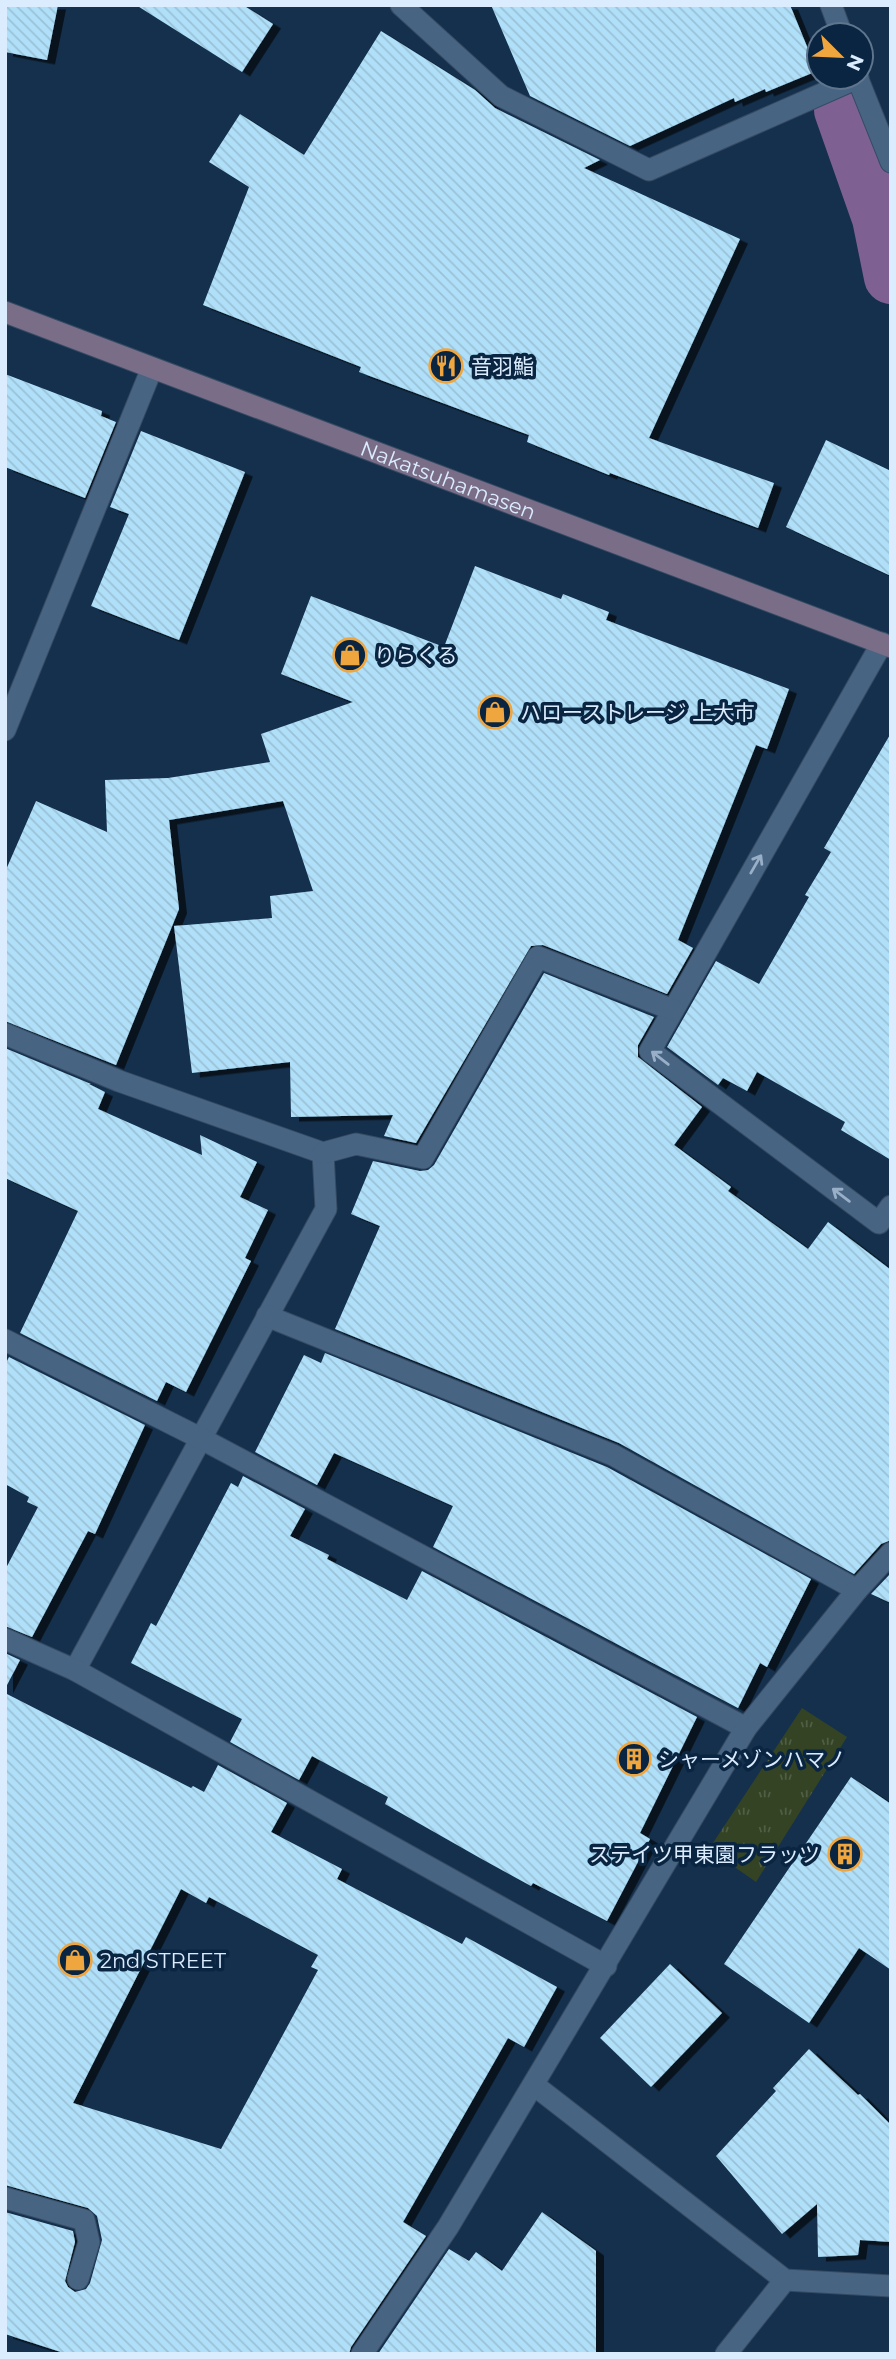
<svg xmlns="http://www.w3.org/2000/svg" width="896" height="2359" font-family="Montserrat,'Noto Sans JP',sans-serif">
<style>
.park{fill:url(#park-tufts)}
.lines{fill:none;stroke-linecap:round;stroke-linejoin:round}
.canal{stroke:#7e6192;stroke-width:54}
.building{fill:url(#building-back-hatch);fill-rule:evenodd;filter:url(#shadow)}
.lane-casing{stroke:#354a62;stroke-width:23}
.street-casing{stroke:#354a62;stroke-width:23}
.secondary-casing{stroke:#354a62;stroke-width:23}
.lane{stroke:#476483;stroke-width:21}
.street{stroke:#476483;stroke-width:21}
.secondary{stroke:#796d88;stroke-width:21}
.oneway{stroke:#98afc7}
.labels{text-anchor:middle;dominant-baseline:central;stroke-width:7;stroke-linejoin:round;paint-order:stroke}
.poi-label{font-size:21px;fill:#dbecfe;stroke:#0a2541;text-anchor:start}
.street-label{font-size:21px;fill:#dbecfe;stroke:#0a2541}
</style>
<defs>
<pattern id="park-tufts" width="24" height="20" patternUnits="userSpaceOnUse" patternTransform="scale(1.75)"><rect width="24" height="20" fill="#334324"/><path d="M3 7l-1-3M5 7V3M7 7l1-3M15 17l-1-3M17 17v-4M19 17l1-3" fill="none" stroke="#505e45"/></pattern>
<pattern id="building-back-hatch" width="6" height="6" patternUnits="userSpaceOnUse" patternTransform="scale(1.75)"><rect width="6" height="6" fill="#b0e0f9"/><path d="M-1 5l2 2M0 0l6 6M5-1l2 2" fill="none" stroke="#9ac1d6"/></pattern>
<filter id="shadow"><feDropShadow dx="8" dy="4.5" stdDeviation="0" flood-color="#0009"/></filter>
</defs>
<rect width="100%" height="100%" fill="#14304c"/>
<polygon class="park" points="802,1708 847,1737 756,1882 709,1849"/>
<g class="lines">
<polyline class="canal" points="841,110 879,218 891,277"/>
</g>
<g class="building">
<polygon points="5,5 58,5 47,60 5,52"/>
<polygon points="136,5 243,5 273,24 242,72"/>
<polygon points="491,5 790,5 817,71 766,92 765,89 735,102 734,98 630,146 530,96"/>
<polygon points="381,31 475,90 495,108 600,160 584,168 740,239 649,438 774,483 758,528 610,473 609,475 527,442 529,435 359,372 361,367 203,305 249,187 209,162 240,114 304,155"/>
<polygon points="5,374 102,411 101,416 116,422 85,498 5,467"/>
<polygon points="141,431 245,472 179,640 91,606 129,514 110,507"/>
<polygon points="826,440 891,471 891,576 786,527"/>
<polygon points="475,566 561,599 563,594 609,612 606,620 789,689 767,749 756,745 678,940 693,948 667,994 543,945 531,946 416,1143 384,1136 393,1115 291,1117 290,1062 192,1073 174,926 272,918 270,896 313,891 283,801 169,820 179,909 116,1065 5,1021 5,872 36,801 107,832 105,780 168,778 270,762 261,734 353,702 281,674 311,596 444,647"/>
<polygon points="891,733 891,1160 841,1130 845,1122 757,1072 747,1091 723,1078 718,1085 667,1047 716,961 759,984 809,897 805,895 831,852 824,848"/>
<polygon points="544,973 654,1017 638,1045 638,1057 702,1107 674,1145 731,1187 728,1191 808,1249 828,1222 891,1270 891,1540 881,1544 854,1574 619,1443 335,1329 380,1226 351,1214 373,1161 420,1171 428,1170 434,1165"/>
<polygon points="5,1048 91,1084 89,1084 105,1092 98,1109 202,1155 200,1135 257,1162 240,1197 268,1210 245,1258 251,1261 186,1392 166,1382 157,1401 20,1333 78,1211 5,1178"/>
<polygon points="325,1353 607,1467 811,1579 767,1667 760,1663 738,1708 433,1547 453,1506 334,1453 317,1485 255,1452 304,1355 321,1363"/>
<polygon points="9,1357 145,1425 95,1534 88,1531 32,1637 5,1626 5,1570 38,1507 27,1502 29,1497 5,1484 5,1365"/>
<polygon points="243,1476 305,1509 290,1536 329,1555 327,1559 407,1600 422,1571 697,1717 640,1833 650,1839 607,1921 533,1883 531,1886 480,1858 385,1804 388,1797 312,1756 299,1780 230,1742 242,1719 131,1663 151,1623 156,1626 231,1483 238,1487"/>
<polygon points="891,1573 891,1603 871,1594"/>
<polygon points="5,1653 20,1660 5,1689"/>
<path d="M 5,1693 L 191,1788 L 193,1786 L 204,1792 L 218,1765 L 287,1803 L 271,1832 L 342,1869 L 337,1879 L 462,1944 L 466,1937 L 557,1987 L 524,2047 L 508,2038 L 403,2222 L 426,2236 L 351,2347 L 349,2354 L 67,2354 L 5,2334 L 5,2212 L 73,2231 L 75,2242 L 65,2281 L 68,2287 L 75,2292 L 86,2289 L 90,2283 L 102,2240 L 97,2216 L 88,2208 L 5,2185 ZM 181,1889 L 206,1903 L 209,1897 L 318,1955 L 311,1967 L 318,1970 L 221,2149 L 73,2103 Z"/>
<polygon points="851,1777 891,1804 891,1970 859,1948 809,2023 724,1964"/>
<polygon points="670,1964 722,2013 651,2087 600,2038"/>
<polygon points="809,2049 858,2095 860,2094 891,2125 891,2242 860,2240 858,2255 818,2257 817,2204 782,2234 716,2156 776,2091 773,2088"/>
<polygon points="542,2212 596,2251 596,2354 378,2354 449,2249 469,2261 476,2252 502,2271"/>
</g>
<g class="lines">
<defs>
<polyline id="lane" points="5,2198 84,2220 89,2242 78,2279"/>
<g id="street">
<polyline points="401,5 501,96 649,170 858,78"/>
<polyline points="831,5 842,35"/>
<polyline points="857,77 891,162"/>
<polyline points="882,643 650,1051 879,1223 891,1206"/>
<polyline points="5,730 152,368"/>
<polyline points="5,1034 119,1081 323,1153 326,1209 75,1670"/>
<polyline points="323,1153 356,1144 423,1158 538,957 673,1010"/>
<polyline points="267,1316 613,1455 857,1590"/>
<polyline points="5,1340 200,1438 746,1728"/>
<polyline points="5,1639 75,1670 606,1966"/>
<polyline points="534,2085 785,2280 891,2286"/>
<polyline points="362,2354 448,2227 746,1728 857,1590 891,1553"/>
<polyline points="726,2354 785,2280"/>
</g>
<g id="secondary">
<path id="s1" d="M 5,312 L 891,647"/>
</g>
</defs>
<use href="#lane" class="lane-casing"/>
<use href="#street" class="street-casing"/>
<use href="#secondary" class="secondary-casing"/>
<use href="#lane" class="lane"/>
<use href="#street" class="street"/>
<use href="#secondary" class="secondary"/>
</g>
<defs><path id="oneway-shaft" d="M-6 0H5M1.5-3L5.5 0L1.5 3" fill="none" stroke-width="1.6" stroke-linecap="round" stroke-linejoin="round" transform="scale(1.75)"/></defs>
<g class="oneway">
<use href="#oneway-shaft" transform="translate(756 864) rotate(-60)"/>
<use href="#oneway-shaft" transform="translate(660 1058) rotate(-142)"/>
<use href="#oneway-shaft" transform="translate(841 1195) rotate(-143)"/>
</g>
<defs>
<symbol id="restaurant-ring" viewBox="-11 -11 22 22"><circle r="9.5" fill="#0a2541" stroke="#f0a63f" stroke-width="1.5"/><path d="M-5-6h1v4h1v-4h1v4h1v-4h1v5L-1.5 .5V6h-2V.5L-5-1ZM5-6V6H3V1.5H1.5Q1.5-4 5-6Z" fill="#f0a63f"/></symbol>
<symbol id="shop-ring" viewBox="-11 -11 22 22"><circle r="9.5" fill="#0a2541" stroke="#f0a63f" stroke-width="1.5"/><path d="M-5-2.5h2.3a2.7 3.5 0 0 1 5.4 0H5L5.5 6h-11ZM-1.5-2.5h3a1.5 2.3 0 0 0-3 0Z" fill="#f0a63f"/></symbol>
<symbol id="building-ring" viewBox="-11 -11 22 22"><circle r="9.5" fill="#0a2541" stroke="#f0a63f" stroke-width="1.5"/><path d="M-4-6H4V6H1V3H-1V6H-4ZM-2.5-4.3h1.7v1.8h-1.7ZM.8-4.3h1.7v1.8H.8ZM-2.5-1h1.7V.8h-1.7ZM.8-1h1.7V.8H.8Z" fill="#f0a63f"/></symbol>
</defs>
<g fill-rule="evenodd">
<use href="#restaurant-ring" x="427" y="347" width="38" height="38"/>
<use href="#shop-ring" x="331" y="636" width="38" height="38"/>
<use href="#shop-ring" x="476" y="693" width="38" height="38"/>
<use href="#building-ring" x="615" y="1740" width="38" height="38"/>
<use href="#building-ring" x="826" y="1835" width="38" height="38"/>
<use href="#shop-ring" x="56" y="1941" width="38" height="38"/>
</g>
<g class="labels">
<g class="poi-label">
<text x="471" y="366">音羽鮨</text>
<text x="374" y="655">りらくる</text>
<text x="520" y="712">ハローストレージ 上大市</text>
<text x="658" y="1759">シャーメゾンハマノ</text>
<text x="820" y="1854" text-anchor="end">ステイツ甲東園フラッツ</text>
<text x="100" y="1960">2nd STREET</text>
</g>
<g class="street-label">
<text stroke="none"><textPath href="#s1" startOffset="474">Nakatsuhamasen</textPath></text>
</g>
</g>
<rect width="896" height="2359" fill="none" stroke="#dbecfe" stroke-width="14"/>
<g transform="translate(840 56) rotate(114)"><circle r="33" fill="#0a2541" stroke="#5e758d" stroke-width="2"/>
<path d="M0-5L12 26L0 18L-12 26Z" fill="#f0a63f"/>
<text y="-10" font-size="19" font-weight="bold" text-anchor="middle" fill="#dbecfe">N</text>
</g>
</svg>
